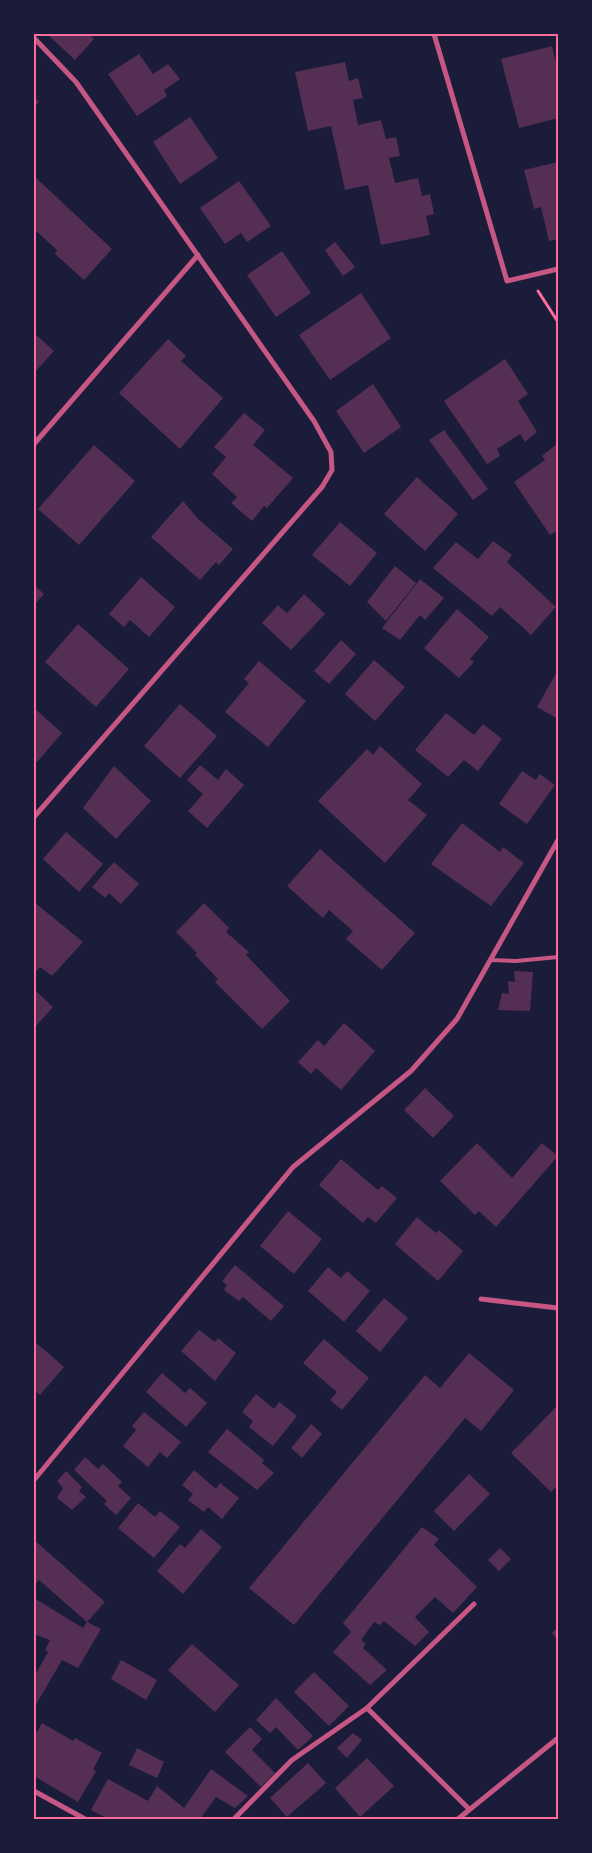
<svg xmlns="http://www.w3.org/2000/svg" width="592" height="1853" font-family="'Titillium Web',sans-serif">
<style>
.building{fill:#542f53}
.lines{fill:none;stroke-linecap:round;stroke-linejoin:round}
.path{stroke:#ff6b9d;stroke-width:3}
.service{stroke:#c65784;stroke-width:4}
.minor{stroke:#c65784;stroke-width:5}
.neatline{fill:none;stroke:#ff6b9d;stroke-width:2}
</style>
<rect width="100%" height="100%" fill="#1b1b3a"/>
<g class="building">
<polygon points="47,34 88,34 94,39 75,60"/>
<polygon points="552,46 558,71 558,118 519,128 501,59"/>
<polygon points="139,54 153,74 168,64 180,79 164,90 167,96 137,116 108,74"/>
<polygon points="345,62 349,81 358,78 363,98 353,100 358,125 381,120 386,139 396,137 400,156 389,158 395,183 418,178 422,196 430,194 434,214 426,216 430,235 381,245 368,185 345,190 331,126 308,131 295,72"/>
<polygon points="34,96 39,102 34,108"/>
<polygon points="190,117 218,158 180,184 153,142"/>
<polygon points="558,162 558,239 549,241 541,207 534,209 524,170"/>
<polygon points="34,176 112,249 84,280 55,254 57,250 34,229"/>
<polygon points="239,181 271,226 247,242 241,233 225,244 200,208"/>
<polygon points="335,242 355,267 343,276 325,250"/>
<polygon points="282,251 311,293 276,317 247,275"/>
<polygon points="361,293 391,338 330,380 299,335"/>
<polygon points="34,333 54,351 34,373"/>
<polygon points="168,339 186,356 181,361 223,398 180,449 119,393"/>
<polygon points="505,359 528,394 518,401 537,432 525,442 520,434 497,449 500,456 487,464 444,401"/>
<polygon points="373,384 401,427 364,453 336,411"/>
<polygon points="244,413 265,430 253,445 293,478 267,508 264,506 252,521 231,503 237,497 212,474 226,457 214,447"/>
<polygon points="444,430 488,489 473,500 429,440"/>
<polygon points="558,443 558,530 550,535 514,482 545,460 542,456"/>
<polygon points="94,445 135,481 79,545 38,509"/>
<polygon points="417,477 458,514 425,551 384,514"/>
<polygon points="183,501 198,519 233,549 219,565 216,562 200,580 151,537"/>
<polygon points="340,522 377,553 350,586 312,555"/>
<polygon points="493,541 512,555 507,562 556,607 531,635 500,607 492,616 433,568 456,542 478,559"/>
<polygon points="395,566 416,583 386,621 367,602"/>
<polygon points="141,577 175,607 149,637 130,620 124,627 109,614"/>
<polygon points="420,579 444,598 425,620 420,615 400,640 382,628"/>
<polygon points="34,585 44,594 34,605"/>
<polygon points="304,594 325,614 291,650 262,623 278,605 287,613"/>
<polygon points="457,609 489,637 470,659 474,662 459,678 424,648"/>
<polygon points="78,624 129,669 96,707 45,662"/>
<polygon points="341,640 356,654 329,684 314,671"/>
<polygon points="374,660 405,687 375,721 345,694"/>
<polygon points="259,661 306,701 268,747 225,712 249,683 244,679"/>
<polygon points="558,670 558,719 537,707"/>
<polygon points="180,704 217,736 180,778 144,746"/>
<polygon points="34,708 62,733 37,762 34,759"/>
<polygon points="446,713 474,735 483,724 502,739 478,771 464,760 448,777 415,750"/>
<polygon points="380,746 422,784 408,800 427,815 385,863 318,801 367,749 373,755"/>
<polygon points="200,765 218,780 226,769 244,785 207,828 188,811 203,794 187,780"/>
<polygon points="114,766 151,801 116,839 83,808"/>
<polygon points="522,771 536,780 540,774 555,785 527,824 499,804"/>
<polygon points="462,823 500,852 503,847 524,863 491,906 431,864"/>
<polygon points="66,832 103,864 79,892 43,859"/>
<polygon points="320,849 415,933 382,970 346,939 353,931 329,910 323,918 287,886"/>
<polygon points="114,862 139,884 121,904 109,893 105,898 92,887"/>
<polygon points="34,902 83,942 52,976 40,967 37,971 34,969"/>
<polygon points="204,903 229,928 226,932 249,952 246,955 290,1001 262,1029 215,982 218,979 195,955 197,953 176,932"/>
<polygon points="514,971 533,972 530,1011 498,1010 502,993 509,994 508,981 515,982"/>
<polygon points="35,990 53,1007 36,1026 34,1024"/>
<polygon points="344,1023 375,1051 341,1090 316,1068 311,1074 298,1062 318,1040 324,1046"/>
<polygon points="425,1088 454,1116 433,1138 404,1110"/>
<polygon points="477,1143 512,1178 542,1143 558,1156 496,1227 479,1211 475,1215 440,1181"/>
<polygon points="341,1159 378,1190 382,1186 397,1198 376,1223 368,1217 363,1223 319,1185"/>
<polygon points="288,1211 322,1239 294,1274 260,1246"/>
<polygon points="417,1217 436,1233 439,1230 463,1251 438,1281 395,1244"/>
<polygon points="235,1265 284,1306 271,1321 243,1297 239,1301 224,1290 227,1285 222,1281"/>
<polygon points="328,1267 341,1278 347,1271 370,1291 344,1322 308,1291"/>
<polygon points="384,1298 408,1318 380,1352 356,1331"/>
<polygon points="199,1330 215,1342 218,1338 236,1353 215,1381 181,1351"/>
<polygon points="324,1339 369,1378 342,1410 330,1400 337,1392 303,1363"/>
<polygon points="34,1341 64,1367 40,1395 34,1390"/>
<polygon points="469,1353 514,1390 481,1431 465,1418 294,1625 249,1588 425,1375 440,1388"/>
<polygon points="162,1373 185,1393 190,1388 207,1403 186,1427 146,1392"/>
<polygon points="256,1394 274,1409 279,1402 297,1416 273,1446 249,1427 253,1421 242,1412"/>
<polygon points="558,1405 558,1485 551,1492 511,1453"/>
<polygon points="144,1412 181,1442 167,1458 160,1452 148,1467 123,1446 136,1430 132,1426"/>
<polygon points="311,1424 322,1434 302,1458 291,1448"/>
<polygon points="227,1429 264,1460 262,1463 274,1473 257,1490 208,1452"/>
<polygon points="85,1457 98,1469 103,1464 122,1482 118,1486 131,1498 116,1515 104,1504 107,1501 74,1470"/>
<polygon points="194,1470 216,1489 220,1483 239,1498 222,1519 208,1507 204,1512 188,1500 193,1494 182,1485"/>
<polygon points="66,1471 82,1487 79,1491 86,1497 72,1510 57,1498 63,1488 57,1481"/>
<polygon points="469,1474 490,1494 454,1531 434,1511"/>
<polygon points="138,1503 155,1517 160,1511 180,1527 154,1558 118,1528"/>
<polygon points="422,1527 439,1539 434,1545 477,1587 453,1613 435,1597 415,1617 429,1632 415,1646 384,1621 380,1625 374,1622 361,1640 366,1644 363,1648 387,1670 370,1685 333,1652 351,1632 343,1623"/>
<polygon points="201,1529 222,1547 183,1594 157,1571 180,1544 185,1548"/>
<polygon points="34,1540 105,1602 87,1622 39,1580 34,1585"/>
<polygon points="500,1548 511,1559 499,1571 488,1560"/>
<polygon points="34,1598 83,1628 87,1622 101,1629 78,1668 62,1660 34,1708 34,1677 48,1652 45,1650 50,1640 34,1634"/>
<polygon points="558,1627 558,1641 552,1633"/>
<polygon points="192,1644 239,1685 215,1712 168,1670"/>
<polygon points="121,1660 157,1680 146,1700 111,1679"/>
<polygon points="314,1672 349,1706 329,1726 294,1692"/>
<polygon points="276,1698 313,1736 298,1750 276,1727 270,1733 256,1720"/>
<polygon points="42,1723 73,1741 75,1738 102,1753 93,1769 96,1771 78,1802 34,1776 34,1737"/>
<polygon points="250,1727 262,1739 252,1750 275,1773 261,1787 225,1752"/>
<polygon points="353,1733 362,1740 347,1758 337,1748"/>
<polygon points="137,1748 164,1762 157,1778 129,1765"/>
<polygon points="367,1758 394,1786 360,1817 335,1788"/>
<polygon points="308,1763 326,1783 287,1817 270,1798"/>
<polygon points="211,1769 248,1796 235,1808 216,1797 200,1819 108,1819 91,1810 108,1779 148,1801 157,1786 184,1808"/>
</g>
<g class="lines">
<polyline class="path" points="538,291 558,322"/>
<polyline class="service" points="490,960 516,961 558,957"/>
<g class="minor">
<polyline points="434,34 507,281 558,269"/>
<polyline points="34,38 76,82 314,421 331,452 332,470 322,487 34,817"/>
<polyline points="34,444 198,255"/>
<polyline points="481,1299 558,1308"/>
<polyline points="34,1480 293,1167 411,1071 457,1019 558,840"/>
<polyline points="367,1708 469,1809"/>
<polyline points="34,1791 85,1819"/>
<polyline points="234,1819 292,1760 367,1708 474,1604"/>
<polyline points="458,1819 558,1738"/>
</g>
</g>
<rect width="592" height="1853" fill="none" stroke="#1b1b3a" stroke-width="70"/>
<rect x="35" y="35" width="522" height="1783" class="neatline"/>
</svg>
